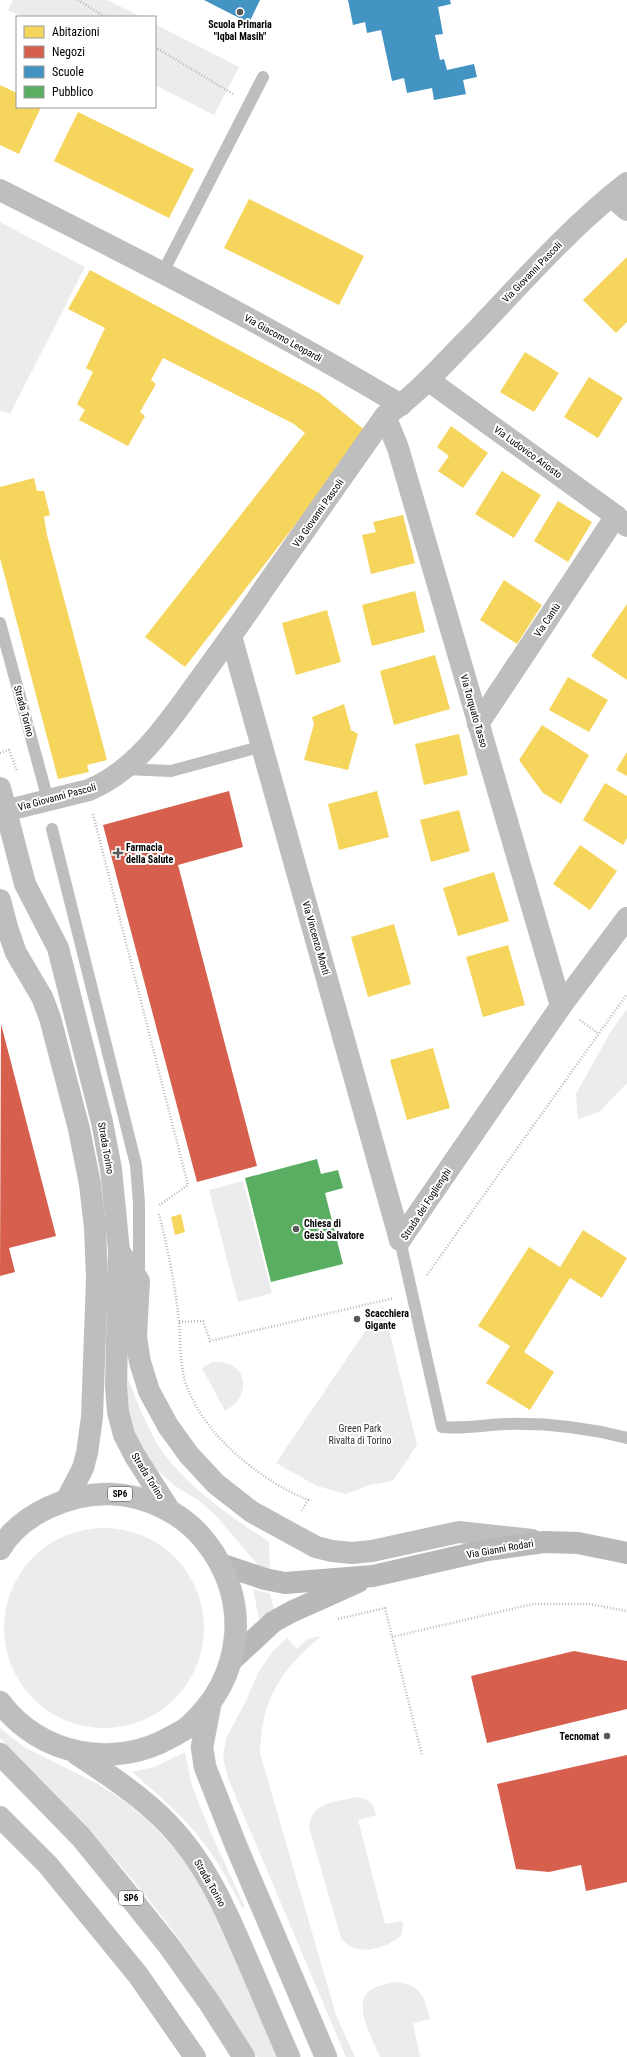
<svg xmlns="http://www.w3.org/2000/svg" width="627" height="2057" font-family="'Roboto Condensed',sans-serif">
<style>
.green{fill:#ececec}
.homes{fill:#f6d55c}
.shops{fill:#d6604d}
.schools{fill:#4393c3}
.public{fill:#5aae61}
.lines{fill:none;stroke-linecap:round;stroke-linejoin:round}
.primary-casing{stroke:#dbdbdb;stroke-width:23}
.path{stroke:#b9b9b9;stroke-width:2.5;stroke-dasharray:1 2;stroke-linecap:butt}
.lane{stroke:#bebebe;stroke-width:12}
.street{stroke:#bebebe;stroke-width:22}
.secondary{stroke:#b8b8b8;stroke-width:22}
.primary{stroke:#bebebe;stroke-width:22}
.poi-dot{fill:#595959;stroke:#fff;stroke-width:1.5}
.labels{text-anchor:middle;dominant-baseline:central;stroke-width:4;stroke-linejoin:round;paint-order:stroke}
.shield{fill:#fff;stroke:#4c4c4c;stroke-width:1}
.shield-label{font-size:9px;font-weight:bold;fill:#000}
.poi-label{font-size:10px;font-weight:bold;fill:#000;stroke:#fff;text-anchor:start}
.street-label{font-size:10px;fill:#000;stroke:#fff}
.park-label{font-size:10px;fill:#333;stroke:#fff}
</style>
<rect width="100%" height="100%" fill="#fff"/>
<g class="green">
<polygon points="13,0 107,0 141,17 22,17 8,10"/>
<polygon points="155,24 239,67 214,115 155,85"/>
<polygon points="0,222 85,267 10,414 0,410"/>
<polygon points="627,1009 627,1083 599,1112 578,1119 576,1094 610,1033"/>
<polygon points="243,1181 272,1293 238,1302 209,1190"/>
<polygon points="383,1305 417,1445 393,1481 369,1485 346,1494 317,1486 276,1463"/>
<path d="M 212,1362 C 246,1359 255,1394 225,1411 L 202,1368 Z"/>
<path d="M 127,1376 C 135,1397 144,1420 155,1440 C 180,1483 229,1515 269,1542 L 270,1571 L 258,1565 L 217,1517 L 201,1502 L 175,1486 L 147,1461 L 141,1452 L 124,1405 Z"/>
<circle cx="104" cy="1628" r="100"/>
<polygon points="253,1589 270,1594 274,1609 259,1619"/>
<path d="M 321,1636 C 280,1672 262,1697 260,1753 L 336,2015 L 355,2057 L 346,2057 L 228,1778 L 223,1758 L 226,1738 L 245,1703 L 258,1673 L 272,1652 L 287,1638 L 297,1649 L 307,1639 Z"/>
<path d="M 0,1728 L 24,1747 L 98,1784 L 123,1800 L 148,1821 L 173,1847 L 197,1877 L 215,1910 L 278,2057 L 257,2057 C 237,2026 218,1994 196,1963 C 140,1881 70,1808 0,1738 Z"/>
<path d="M 185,1752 L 192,1786 L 210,1831 L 245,1907 L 242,1908 C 235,1894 228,1880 220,1867 C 198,1829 165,1800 132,1772 L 154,1767 Z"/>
<path d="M 357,1797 C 370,1799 373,1803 376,1815 L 358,1820 L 385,1924 L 402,1921 L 403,1926 L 401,1936 C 384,1949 356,1958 341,1938 L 309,1827 C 312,1801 336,1802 357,1797 Z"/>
<path d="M 394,1982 C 420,1983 425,1997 430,2019 L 413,2023 L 420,2057 L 380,2057 C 374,2042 353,2006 368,1992 C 375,1986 386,1984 394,1982 Z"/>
</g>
<g class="homes">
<polygon points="0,85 17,93 17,107 41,107 19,154 0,145"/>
<polygon points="78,112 194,169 169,218 54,161"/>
<polygon points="249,199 364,256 339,305 224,248"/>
<polygon points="627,257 627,322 616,333 583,300"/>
<polygon points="90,270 319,393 367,432 185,667 145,637 305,433 294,424 163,358 151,380 156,384 140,412 145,416 128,446 79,420 85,410 77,404 93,372 86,368 105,328 68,309"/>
<polygon points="525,352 559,373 534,412 500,392"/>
<polygon points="589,377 623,398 598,438 564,417"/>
<polygon points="451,426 488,453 463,488 438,471 449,456 437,447"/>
<polygon points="502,471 541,495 514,538 475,514"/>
<polygon points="34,478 37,491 44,491 50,515 44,517 47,535 107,760 87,765 89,772 58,779 0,558 0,487"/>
<polygon points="558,501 592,522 568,562 534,541"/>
<polygon points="403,515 415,563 371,574 362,535 376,532 373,522"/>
<polygon points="504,580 542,605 517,644 480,620"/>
<polygon points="415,591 425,632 372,646 362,605"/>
<polygon points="627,604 627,680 591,656"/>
<polygon points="327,610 341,662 296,675 282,623"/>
<polygon points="435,655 450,709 394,725 380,671"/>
<polygon points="568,677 608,700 589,732 549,710"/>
<polygon points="344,704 351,730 358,734 348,770 304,760 314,724 312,717"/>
<polygon points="542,725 589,755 561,804 543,793 519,760"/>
<polygon points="459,734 468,775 424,785 415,744"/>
<polygon points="627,752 627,776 616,770"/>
<polygon points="605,783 627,796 627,838 623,845 583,820"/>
<polygon points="377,791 389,837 339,850 328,804"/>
<polygon points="459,810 470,851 431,862 420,820"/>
<polygon points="580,845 617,871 590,910 553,884"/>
<polygon points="494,872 509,921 458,936 443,888"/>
<polygon points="394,924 411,984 368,997 351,937"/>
<polygon points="508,945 525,1005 483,1017 466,957"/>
<polygon points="433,1048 450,1108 407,1120 390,1060"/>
<polygon points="181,1214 185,1232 175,1235 171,1217"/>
<polygon points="583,1230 627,1258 602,1298 570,1278 524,1352 554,1372 530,1410 486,1383 510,1346 478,1326 529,1247 560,1267"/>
</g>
<g class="shops">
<polygon points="229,791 243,847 178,865 257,1166 197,1182 103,825"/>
<polygon points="1,1024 56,1236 9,1248 15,1272 0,1276"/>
<polygon points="574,1651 627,1661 627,1709 487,1743 471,1676"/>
<polygon points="627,1755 627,1882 586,1891 581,1865 549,1872 516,1869 497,1784"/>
</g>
<g class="schools">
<polygon points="204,0 260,0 249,23"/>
<polygon points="348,0 450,0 451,4 438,7 443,34 435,35 440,60 444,59 447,70 474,64 477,77 463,80 466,94 434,100 432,88 407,93 404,78 392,81 381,30 367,33 365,22 353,25"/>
</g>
<polygon class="public" points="317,1159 321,1174 338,1170 343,1188 325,1193 343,1264 271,1282 245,1178"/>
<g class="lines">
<defs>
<g id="primary">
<path d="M 0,1549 C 21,1513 71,1493 110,1494 C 146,1495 183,1513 205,1541 C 252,1600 244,1677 188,1727 C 183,1731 176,1734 171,1737 C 114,1770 39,1755 0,1702"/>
<polyline points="210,1705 202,1747 205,1767 237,1848 326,2057"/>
<polyline points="0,1754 81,1837 125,1891 169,1946 209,2002 244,2057"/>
<path d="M 77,1754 C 109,1775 144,1798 170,1826 C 204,1862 223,1904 242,1948 C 258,1984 273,2021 289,2057"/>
</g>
</defs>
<use href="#primary" class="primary-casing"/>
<g class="path">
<polyline points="78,0 105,17"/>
<polyline points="155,47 233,94"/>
<polyline points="0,753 9,750 17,771"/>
<polyline points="93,814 188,1185 158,1206"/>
<polyline points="580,1020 599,1034"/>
<path d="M 159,1214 C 168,1249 175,1285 179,1321 C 181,1343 179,1366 187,1387 C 206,1437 260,1480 308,1500 L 301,1512"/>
<polyline points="427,1275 627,994"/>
<polyline points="179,1322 203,1321 210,1341 394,1298"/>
<polyline points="338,1619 385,1608 422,1755"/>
<polyline points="392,1637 533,1604 589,1604 627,1611"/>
</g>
<g class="lane">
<polyline points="163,272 263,77"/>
<polyline points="0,623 48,800"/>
<polyline points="125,769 171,771 263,746"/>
<polyline points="52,829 136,1165 139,1203 139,1278"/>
<path d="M 400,1240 L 442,1427 C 464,1429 484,1425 506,1424 C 546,1423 588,1428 627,1438"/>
</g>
<g class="street">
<path d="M 0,190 C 135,258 271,327 401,405"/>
<polyline points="611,196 627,210"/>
<polyline points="428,380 616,516 627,526"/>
<polyline points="385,416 398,448 561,1006"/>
<polyline points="231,636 400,1240"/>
<polyline points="478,724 616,516"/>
<polyline points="0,788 25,884 58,948 102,1122 111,1169 119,1251 116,1386 118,1412 124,1435 135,1456 170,1511"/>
<path d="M 0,812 L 89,790 C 137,770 167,724 197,683 C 220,651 243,620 265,587 C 305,530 345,473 385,416 C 417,395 442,365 469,338 C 520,285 569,228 627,183"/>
<polyline points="0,900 7,927 16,953 42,997 50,1018 79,1129 90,1184 95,1228 97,1278 92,1417 87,1453 83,1468 67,1499"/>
<polyline points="400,1240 561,1006 627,918"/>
<polyline points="119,1251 139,1281 136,1337 140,1362 149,1391 168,1426 189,1455 216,1484 252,1512 316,1547 332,1551 352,1553 372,1551 459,1532 532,1540"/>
<polyline points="0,1817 48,1865 138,1975 195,2057"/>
</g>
<g class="secondary">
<polyline points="223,1565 265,1579 285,1583 373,1576 487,1550 544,1542 578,1543 627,1553"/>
<polyline points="231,1661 273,1622 291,1612 358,1582"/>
</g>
<use href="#primary" class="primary"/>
</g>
<g class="poi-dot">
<circle cx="240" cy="12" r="4"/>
<path d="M116 847h4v4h4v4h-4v4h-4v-4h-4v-4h4z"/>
<circle cx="296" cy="1229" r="4"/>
<circle cx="357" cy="1319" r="4"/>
<circle cx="607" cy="1736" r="4"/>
</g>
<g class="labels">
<g class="shield">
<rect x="108" y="1487" width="24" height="14" rx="3"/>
<rect x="119" y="1891" width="24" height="14" rx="3"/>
</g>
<g class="shield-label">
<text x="120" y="1494">SP6</text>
<text x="131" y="1898">SP6</text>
</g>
<g class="poi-label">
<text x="240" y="24" text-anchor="middle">Scuola Primaria<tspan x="240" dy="12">"Iqbal Masih"</tspan></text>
<text x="126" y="847">Farmacia<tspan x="126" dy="12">della Salute</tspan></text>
<text x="304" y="1223">Chiesa di<tspan x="304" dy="12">Gesù Salvatore</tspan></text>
<text x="365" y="1313">Scacchiera<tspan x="365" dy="12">Gigante</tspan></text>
<text x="599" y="1736" text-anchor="end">Tecnomat</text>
</g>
<g class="street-label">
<text transform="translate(532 272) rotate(-46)">Via Giovanni Pascoli</text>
<text transform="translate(283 338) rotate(29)">Via Giacomo Leopardi</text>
<text transform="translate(528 452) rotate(36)">Via Ludovico Ariosto</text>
<text transform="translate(318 513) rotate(-55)">Via Giovanni Pascoli</text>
<text transform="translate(547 620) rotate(-56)">Via Cantù</text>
<text transform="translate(24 711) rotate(75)">Strada Torino</text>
<text transform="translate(474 711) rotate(74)">Via Torquato Tasso</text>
<text transform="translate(57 797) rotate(-15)">Via Giovanni Pascoli</text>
<text transform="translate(316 938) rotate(74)">Via Vincenzo Monti</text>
<text transform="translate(106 1148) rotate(80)">Strada Torino</text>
<text transform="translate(426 1204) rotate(-57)">Strada dei Foglienghi</text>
<text transform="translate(148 1476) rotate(58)">Strada Torino</text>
<text transform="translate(500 1549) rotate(-10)">Via Gianni Rodari</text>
<text transform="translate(210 1883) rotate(60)">Strada Torino</text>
</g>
<g class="park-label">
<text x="360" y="1428">Green Park<tspan x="360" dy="12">Rivalta di Torino</tspan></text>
</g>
</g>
<rect x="16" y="16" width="140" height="92" fill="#ffffff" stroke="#999999"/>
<rect x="24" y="26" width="20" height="12" fill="#f6d55c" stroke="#999999"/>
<text x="52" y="36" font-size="12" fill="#000000">Abitazioni</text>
<rect x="24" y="46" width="20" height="12" fill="#d6604d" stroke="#999999"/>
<text x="52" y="56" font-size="12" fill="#000000">Negozi</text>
<rect x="24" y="66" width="20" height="12" fill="#4393c3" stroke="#999999"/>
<text x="52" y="76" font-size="12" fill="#000000">Scuole</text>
<rect x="24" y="86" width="20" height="12" fill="#5aae61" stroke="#999999"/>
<text x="52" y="96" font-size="12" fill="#000000">Pubblico</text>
</svg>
